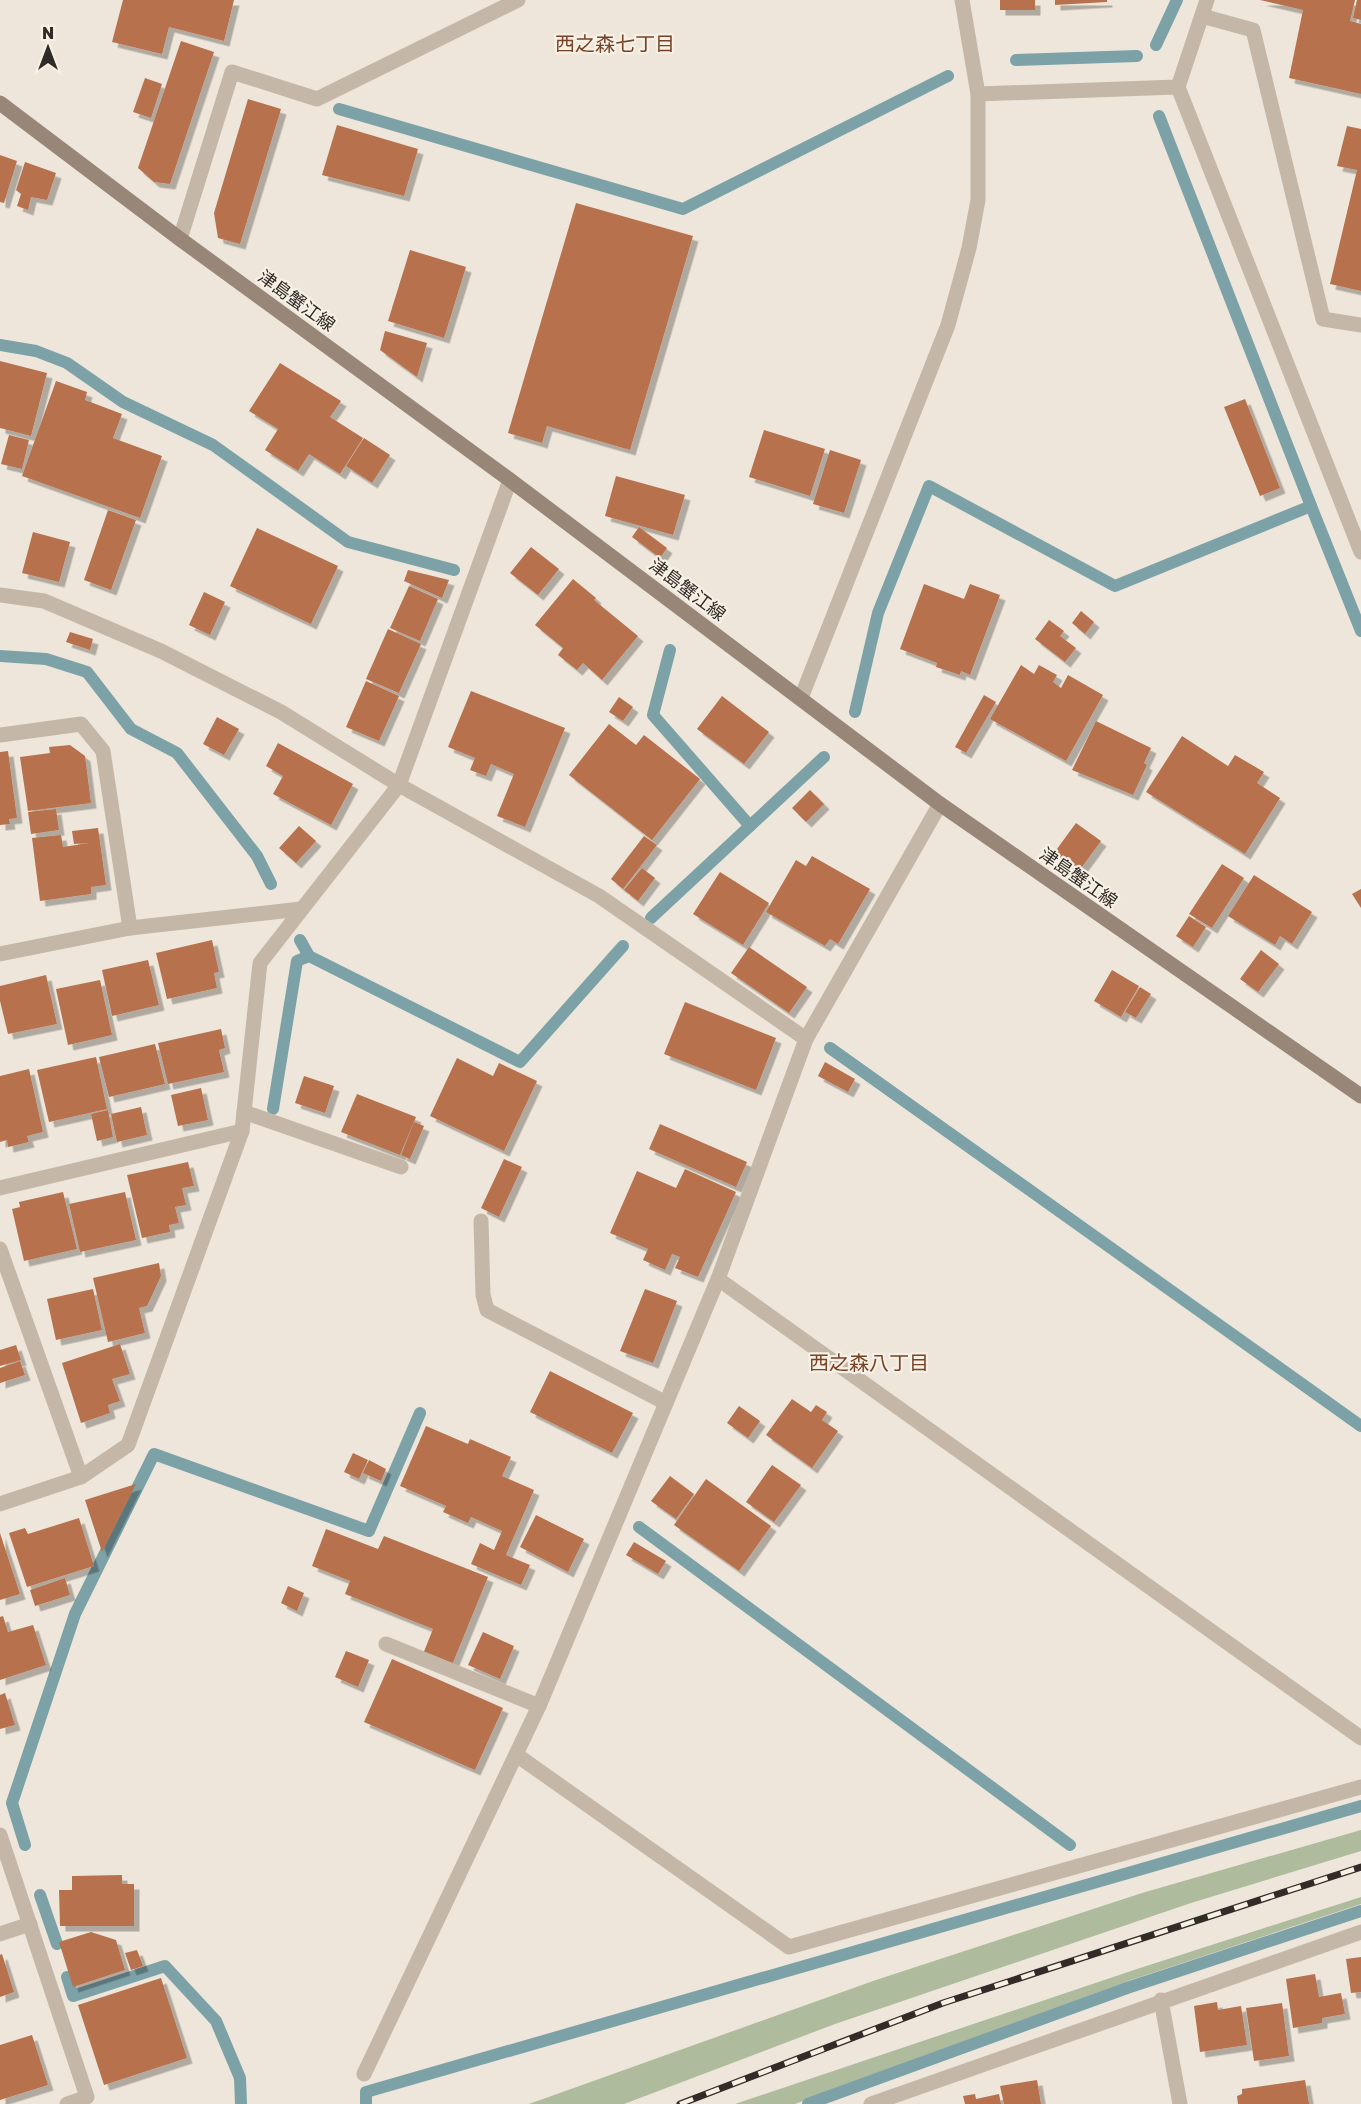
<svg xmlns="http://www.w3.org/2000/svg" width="1361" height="2104" font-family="'Golos Text','Noto Sans JP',sans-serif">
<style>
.green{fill:#aebb9c}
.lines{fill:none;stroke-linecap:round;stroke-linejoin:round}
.stream{stroke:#7ca2a8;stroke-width:12}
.building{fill:#b8714e;filter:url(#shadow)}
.service{stroke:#c5b7a7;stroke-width:15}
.minor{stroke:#c5b7a7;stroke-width:15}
.tertiary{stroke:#c5b7a7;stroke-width:15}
.secondary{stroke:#988779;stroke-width:15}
.rail-casing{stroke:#322b27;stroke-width:7}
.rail{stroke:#f6f0e5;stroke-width:4.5;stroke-dasharray:14;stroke-linecap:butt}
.labels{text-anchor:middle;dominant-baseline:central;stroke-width:4.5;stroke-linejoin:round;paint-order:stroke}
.street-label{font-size:18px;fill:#322b27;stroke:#f6f0e5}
.neighbourhood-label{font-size:20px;fill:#784329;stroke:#f6f0e5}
</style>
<defs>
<filter id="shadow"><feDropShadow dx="5.5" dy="5.5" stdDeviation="0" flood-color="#0004"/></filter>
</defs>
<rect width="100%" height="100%" fill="#eee6da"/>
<g class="green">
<polygon points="1361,1830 1361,1851 1191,1903 835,2024 624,2104 529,2104 873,1981 1142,1893"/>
<polygon points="1361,1897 1361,1904 1131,1980 795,2104 735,2104 1137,1969"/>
</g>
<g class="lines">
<g class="stream">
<polyline points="1156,45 1177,0"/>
<polyline points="1016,60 1137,56"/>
<polyline points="339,109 683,209 948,76"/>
<polyline points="0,345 36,351 67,363 123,402 213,445 348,542 454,570"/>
<polyline points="1311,506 1361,631"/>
<polyline points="670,650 653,715 750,826"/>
<polyline points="0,656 46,659 87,672 131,729 177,753 257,856 271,884"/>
<polyline points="855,712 878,613 929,486 1115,586 1311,506 1159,116"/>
<polyline points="651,918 824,757"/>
<polyline points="300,940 309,956 520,1062 623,946"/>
<polyline points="830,1048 1361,1426"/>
<polyline points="273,1109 297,961 309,956"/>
<polyline points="639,1527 1070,1845"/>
<polyline points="25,1845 12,1803 75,1614 154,1454 369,1531 420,1413"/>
<polyline points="40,1895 57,1944"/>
<polyline points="67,1977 73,1996 165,1966 216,2021 240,2078 241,2104"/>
<polyline points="366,2104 366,2092 1361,1806"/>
<polyline points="808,2104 1127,1988 1361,1911"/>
</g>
</g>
<g class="building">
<polygon points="123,0 234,0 224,41 169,27 162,54 112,42"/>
<rect x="1000" y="0" width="35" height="10"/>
<polygon points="1055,0 1107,0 1107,2 1055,5"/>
<polygon points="1260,0 1355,0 1350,21 1361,24 1361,94 1289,78 1303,10"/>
<polygon points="1357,0 1361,0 1361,20 1353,18"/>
<polygon points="181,41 214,52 170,184 154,182 138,168"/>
<polygon points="145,78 162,84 151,118 133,112"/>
<polygon points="248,99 281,109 240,244 218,238 214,213"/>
<polygon points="337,125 418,149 404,196 322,175"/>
<polygon points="1347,126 1361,129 1361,291 1330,284 1357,170 1337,166"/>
<polygon points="0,155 17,161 4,203 0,202"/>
<polygon points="25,162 56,173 47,200 31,197 28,210 17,206 21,194 16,190"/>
<polygon points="576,203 693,236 630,450 547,426 542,443 508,433"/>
<polygon points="410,250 466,267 444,338 388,321"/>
<polygon points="385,331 427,343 417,377 380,350"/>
<polygon points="0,361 47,373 31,436 0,428"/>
<polygon points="280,363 341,401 330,417 363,438 340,474 309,454 298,471 265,450 278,429 249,411"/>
<polygon points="56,381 87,392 85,400 122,414 113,438 162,456 140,518 22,476"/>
<polygon points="1245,399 1280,488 1260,496 1224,407"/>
<polygon points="764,430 825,449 810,496 749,477"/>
<polygon points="9,435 29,440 22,469 1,464"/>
<polygon points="364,438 390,455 372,483 346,466"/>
<polygon points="830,450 861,460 844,513 813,504"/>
<polygon points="616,476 685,495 673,535 605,516"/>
<polygon points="108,510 136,520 111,590 84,580"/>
<polygon points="639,527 667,548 660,558 632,537"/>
<polygon points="257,528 338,566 311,624 230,586"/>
<polygon points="33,532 70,542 59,582 22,573"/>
<polygon points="531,547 559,569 538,595 510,573"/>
<polygon points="408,570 449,580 442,598 404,581"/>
<polygon points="573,579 596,598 594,600 638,636 602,680 583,663 577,670 558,655 563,648 535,625"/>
<polygon points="924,584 964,599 970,584 1000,595 970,675 961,671 960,675 936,667 937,663 900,649"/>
<polygon points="409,586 438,599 420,641 390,628"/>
<polygon points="204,592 225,602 210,635 189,625"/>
<polygon points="1081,611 1094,622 1085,634 1072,623"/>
<polygon points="1049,620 1064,631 1060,636 1076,648 1065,662 1035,639"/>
<polygon points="388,629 421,644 399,693 366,679"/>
<polygon points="70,632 93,639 90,650 66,642"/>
<polygon points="1021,665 1034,674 1039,665 1057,675 1053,682 1061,688 1068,675 1103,695 1066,761 990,719"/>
<polygon points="366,681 399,696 379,741 346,727"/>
<polygon points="471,691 565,728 525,827 497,816 514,774 491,764 486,776 470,770 475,758 448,747"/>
<polygon points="984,695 996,702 966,753 955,747"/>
<polygon points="722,696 769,732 744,764 697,729"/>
<polygon points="619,697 633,707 623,721 609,712"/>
<polygon points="217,717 239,729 224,755 203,744"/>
<polygon points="1096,721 1151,748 1144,763 1147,765 1133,795 1072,770"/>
<polygon points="609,724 636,745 644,735 700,779 652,840 569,775"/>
<polygon points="1182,736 1228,766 1235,755 1264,772 1257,783 1280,798 1245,854 1146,792"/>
<polygon points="278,743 353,784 331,825 273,794 283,776 266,766"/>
<polygon points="70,745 85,756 91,803 28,811 20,757 50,753 49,747"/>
<polygon points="8,751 17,818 9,819 10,824 0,825 0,752"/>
<polygon points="810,790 824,804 806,822 792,808"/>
<polygon points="56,809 59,830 31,834 28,812"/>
<polygon points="1076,823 1101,841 1079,871 1054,853"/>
<polygon points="299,826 316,841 296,863 279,848"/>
<polygon points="98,828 106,885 91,887 91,894 40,901 32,838 61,835 63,847 89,843 74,844 72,831"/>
<polygon points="644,836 657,845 623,889 611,879"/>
<polygon points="812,856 870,889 838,944 830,939 825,946 766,912 796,860 806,866"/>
<polygon points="1222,864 1244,878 1212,928 1189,914"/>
<polygon points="642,868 655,878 638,901 624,890"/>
<polygon points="720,872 769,903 743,945 693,914"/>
<polygon points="1254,875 1312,912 1292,944 1280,936 1275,945 1228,916"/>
<polygon points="1361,889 1361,908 1352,894"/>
<polygon points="1189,916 1206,927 1193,947 1176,936"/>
<polygon points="212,940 219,972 214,973 217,988 167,999 156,953"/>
<polygon points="749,947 807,987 789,1013 731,973"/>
<polygon points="1261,950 1279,964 1258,992 1240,979"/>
<polygon points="148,960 159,1005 112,1016 102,970"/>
<polygon points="1112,970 1139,986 1121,1017 1094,1001"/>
<polygon points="46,975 57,1024 8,1034 0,1001 0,986"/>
<polygon points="100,980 112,1035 68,1045 56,989"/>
<polygon points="1140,987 1151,994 1136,1018 1125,1012"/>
<polygon points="685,1002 776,1038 756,1090 664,1054"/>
<polygon points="221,1029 225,1048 219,1050 224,1072 168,1084 158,1043"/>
<polygon points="155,1044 165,1084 109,1097 99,1057"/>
<polygon points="96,1057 107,1109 49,1122 37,1070"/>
<polygon points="457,1058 493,1076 499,1063 537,1081 504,1151 430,1116"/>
<polygon points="825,1062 855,1079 848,1092 818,1076"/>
<polygon points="29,1069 43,1132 27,1136 29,1142 8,1147 7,1140 0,1142 0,1076"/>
<polygon points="304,1076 334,1086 325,1113 295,1103"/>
<polygon points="201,1088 208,1120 178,1126 171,1095"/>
<polygon points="357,1094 416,1117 400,1155 341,1132"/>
<polygon points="141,1107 147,1135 117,1142 111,1114"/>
<polygon points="108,1110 113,1137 97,1141 91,1114"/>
<polygon points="414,1122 424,1126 410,1159 401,1155"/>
<polygon points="660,1124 747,1162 736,1187 649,1149"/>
<polygon points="504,1159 522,1167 499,1217 481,1208"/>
<polygon points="188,1162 194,1186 182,1188 186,1205 175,1207 179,1223 169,1225 170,1232 142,1238 127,1175"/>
<polygon points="685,1169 736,1192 698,1277 675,1268 680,1257 672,1254 665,1270 643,1260 648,1249 610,1233 637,1171 676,1188"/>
<polygon points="63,1192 77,1249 24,1261 12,1209 20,1207 19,1202"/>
<polygon points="125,1192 136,1240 80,1252 69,1204"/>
<polygon points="159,1263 161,1276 147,1306 139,1308 145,1333 108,1342 93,1278"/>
<polygon points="93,1289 102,1330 56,1340 47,1299"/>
<polygon points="645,1289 677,1301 653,1363 620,1351"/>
<polygon points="120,1344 130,1374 112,1379 120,1401 108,1405 110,1413 81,1423 62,1363"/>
<polygon points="16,1345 21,1360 0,1366 0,1350"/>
<polygon points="20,1361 25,1375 0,1383 0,1368"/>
<polygon points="550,1371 633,1413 612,1453 530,1412"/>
<polygon points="792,1399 811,1412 816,1405 827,1412 822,1420 838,1431 812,1468 766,1435"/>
<polygon points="739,1406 760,1421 748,1438 727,1423"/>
<polygon points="426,1426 468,1444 470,1439 511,1457 502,1476 534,1490 506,1555 530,1565 521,1585 471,1564 480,1543 494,1550 502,1531 471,1517 468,1523 443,1512 446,1506 400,1486"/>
<polygon points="353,1453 368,1460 359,1479 344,1472"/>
<polygon points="369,1460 386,1469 381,1481 363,1473"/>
<polygon points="772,1465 801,1485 774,1522 746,1502"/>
<polygon points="670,1476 694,1494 676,1519 651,1501"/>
<polygon points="706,1479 771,1526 739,1571 674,1525"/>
<polygon points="136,1484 102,1552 85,1500"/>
<polygon points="536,1515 584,1539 568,1572 520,1547"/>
<polygon points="79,1518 94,1566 27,1587 9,1533 25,1528 28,1534"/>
<polygon points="326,1529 378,1549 384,1536 488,1577 452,1665 423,1654 433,1629 345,1594 350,1581 312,1566"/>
<polygon points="0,1533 20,1594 0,1600"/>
<polygon points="634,1542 666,1561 658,1574 626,1555"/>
<polygon points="65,1578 70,1595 35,1606 30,1590"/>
<polygon points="288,1586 304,1593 297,1611 281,1603"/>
<polygon points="3,1616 8,1632 33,1625 46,1665 0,1680 0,1617"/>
<polygon points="483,1632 514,1646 500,1679 468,1665"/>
<polygon points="346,1651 369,1660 358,1687 335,1677"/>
<polygon points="392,1659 503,1708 475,1770 364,1722"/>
<polygon points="5,1693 15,1725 0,1729 0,1695"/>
<polygon points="122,1875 122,1884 134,1884 134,1926 60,1926 59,1890 72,1890 72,1876"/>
<polygon points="91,1932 116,1940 125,1970 73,1987 59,1942"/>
<polygon points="137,1950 143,1966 131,1970 125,1953"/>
<polygon points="2,1954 14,1992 0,1997 0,1955"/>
<polygon points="1361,1957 1361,1992 1351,1993 1346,1959"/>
<polygon points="1315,1974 1319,1997 1341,1993 1345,2014 1322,2018 1322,2023 1293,2028 1286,1979"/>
<polygon points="161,1978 187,2058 104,2085 78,2005"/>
<polygon points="1217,2002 1218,2010 1241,2006 1247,2045 1200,2052 1194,2006"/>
<polygon points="1282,2003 1289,2056 1254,2061 1246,2008"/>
<polygon points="32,2035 48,2085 0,2100 0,2045"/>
<polygon points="1037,2080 1041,2104 1004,2104 1000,2086"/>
<polygon points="1305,2080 1309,2104 1238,2104 1237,2096 1242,2094 1242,2089"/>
<polygon points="975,2094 976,2099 999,2094 1001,2104 965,2104 963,2096"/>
</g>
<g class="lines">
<g class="service">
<polyline points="1202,16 1253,30 1323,319 1361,325"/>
<polyline points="244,1112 401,1167"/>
<polyline points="481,1221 483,1295 487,1310 666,1403"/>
<polyline points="386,1644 539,1706"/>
</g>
<g class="minor">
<polyline points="1207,0 1178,87 1361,552"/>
<polyline points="978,94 1178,87"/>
<polyline points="180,239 232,72 317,99 518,0"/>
<polyline points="0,595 44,601 161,651 281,712 399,785 599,896 806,1039"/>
<polyline points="0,735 81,724 103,751 130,928"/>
<polyline points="0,954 130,928 301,909"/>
<polyline points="0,1188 242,1131"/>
<polyline points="0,1249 81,1477"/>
<polyline points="718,1279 1361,1738"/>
<polyline points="0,1504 81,1477 128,1445 242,1131 260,963 399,785 510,480"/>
<polyline points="518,1756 789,1947 1361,1787"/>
<polyline points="0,1835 87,2097 67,2104"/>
<polyline points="0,1934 30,1924"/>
<polyline points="1161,2000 1180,2104"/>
<polyline points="364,2074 539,1706 718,1279 806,1039 940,804"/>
<polyline points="871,2104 1361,1932"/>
</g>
<polyline class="tertiary" points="801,698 948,325 969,248 978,200 978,94 962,0"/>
<polyline class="secondary" points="0,103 180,239 510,480 940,804 1361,1096"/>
<defs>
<polyline id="rail" points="680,2104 943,2003 1361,1867"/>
</defs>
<use href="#rail" class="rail-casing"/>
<use href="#rail" class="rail"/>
</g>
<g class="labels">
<g class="street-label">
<text transform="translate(297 300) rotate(36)">津島蟹江線</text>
<text transform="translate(688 589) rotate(37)">津島蟹江線</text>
<text transform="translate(1079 877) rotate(35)">津島蟹江線</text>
</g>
<g class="neighbourhood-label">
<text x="615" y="43">西之森七丁目</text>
<text x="869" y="1362">西之森八丁目</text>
</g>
</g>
<g transform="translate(48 48)" stroke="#f6f0e5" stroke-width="4.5" paint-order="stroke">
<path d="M0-4.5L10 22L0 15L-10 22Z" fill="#322b27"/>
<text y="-9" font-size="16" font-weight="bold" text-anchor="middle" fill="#322b27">N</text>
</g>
</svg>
